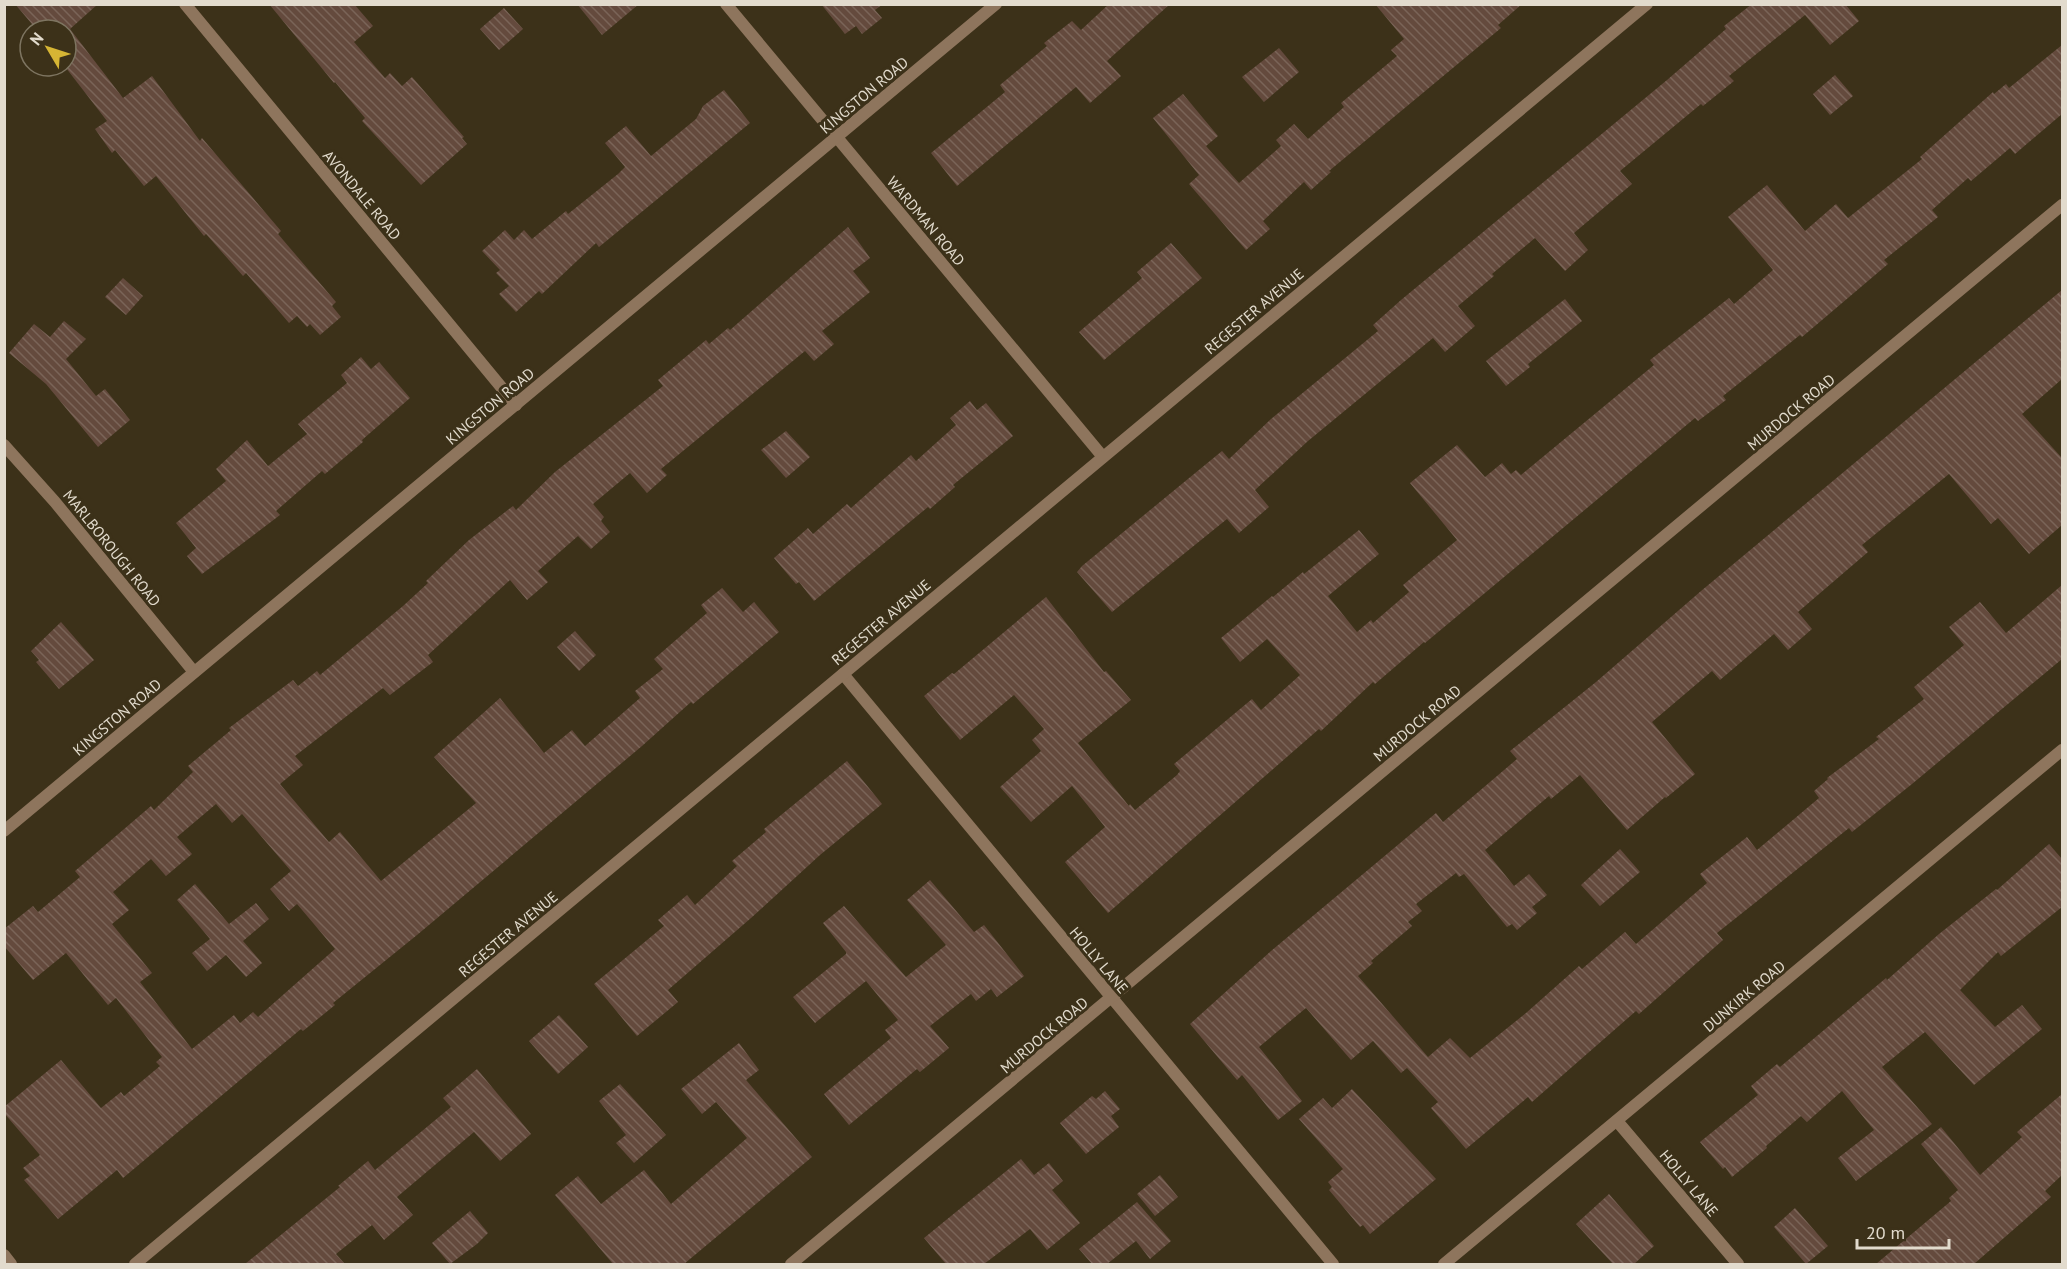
<svg xmlns="http://www.w3.org/2000/svg" width="2067" height="1269" font-family="'PT Sans',sans-serif">
<style>
.building{fill:url(#building-back-hatch);fill-rule:evenodd}
.lines{fill:none;stroke-linecap:round;stroke-linejoin:round}
.minor{stroke:#8e755d;stroke-width:12}
.labels{text-anchor:middle;dominant-baseline:central;stroke-width:6;stroke-linejoin:round;paint-order:stroke}
.street-label{font-size:15px;fill:#e2dbcd;stroke:#3c3119}
</style>
<defs>
<pattern id="building-back-hatch" width="6" height="6" patternUnits="userSpaceOnUse" patternTransform="scale(1.5)"><rect width="6" height="6" fill="#644a3d"/><path d="M-1 5l2 2M0 0l6 6M5-1l2 2" fill="none" stroke="#7a6458"/></pattern>
</defs>
<rect width="100%" height="100%" fill="#3c3119"/>
<g class="building">
<polygon points="15,4 98,4 70,29 123,98 152,76 200,141 202,138 281,231 278,234 336,302 332,306 341,317 320,335 310,324 307,327 297,316 289,323 246,273 243,276 206,234 204,236 156,176 144,186 115,150 112,153 95,129 107,121 66,68 66,30 37,30"/>
<polygon points="269,4 354,4 373,26 354,42 385,78 390,73 402,86 412,77 464,137 462,138 467,144 421,185 362,121 365,118 335,82 334,83"/>
<polygon points="577,4 639,4 602,35"/>
<polygon points="821,4 883,4 875,10 882,18 862,34 856,26 845,34"/>
<polygon points="1109,4 1170,4 1107,61 1121,76 1090,103 1076,87 957,186 931,153 1005,92 1000,85 1047,46 1044,43 1072,21 1081,30"/>
<polygon points="1375,4 1522,4 1498,25 1501,28 1329,171 1331,172 1311,190 1304,182 1263,221 1270,229 1246,250 1189,184 1199,175 1153,118 1183,94 1218,136 1206,146 1239,183 1281,146 1276,140 1294,124 1308,139 1344,107 1341,103 1397,56 1391,50 1404,39"/>
<polygon points="1752,4 1845,4 1859,21 1830,45 1805,15 1729,76 1734,81 1703,106 1701,104 1620,171 1632,184 1574,233 1588,250 1565,271 1535,238 1492,274 1494,276 1458,306 1475,326 1445,352 1433,338 1308,441 1255,490 1269,507 1239,533 1227,519 1112,612 1077,572 1082,566 1222,451 1229,459 1271,419 1378,331 1373,325 1401,300 1667,80 1726,29 1724,26"/>
<polygon points="504,8 523,29 499,50 480,29"/>
<polygon points="2062,45 2062,114 2015,154 2010,148 1971,181 1968,178 1932,210 1938,217 1884,260 1888,264 1802,337 1800,335 1723,396 1726,400 1698,421 1695,418 1425,643 1424,642 1375,684 1373,682 1321,731 1319,729 1108,913 1065,862 1105,827 1072,786 1031,822 1000,787 1041,751 1032,740 1044,729 1014,695 960,740 924,696 952,673 954,674 1046,597 1104,672 1106,671 1131,700 1078,743 1129,806 1130,804 1135,810 1177,775 1180,771 1174,764 1252,699 1261,710 1300,675 1267,639 1240,662 1221,638 1272,596 1273,597 1303,572 1304,574 1359,530 1379,554 1328,596 1357,632 1371,620 1373,623 1409,592 1403,585 1457,540 1410,483 1457,445 1485,477 1502,463 1511,474 1516,470 1521,475 1654,365 1650,360 1729,298 1734,304 1773,270 1728,217 1767,185 1805,231 1836,204 1848,218 1922,159 1920,157 1993,92 1994,94 2006,84 2009,88"/>
<polygon points="1279,48 1299,72 1264,102 1242,77"/>
<polygon points="1835,75 1853,96 1830,115 1813,94"/>
<polygon points="724,90 750,123 599,247 596,243 542,294 539,291 516,312 499,294 509,286 496,273 500,270 482,251 505,230 514,240 524,230 532,239 566,211 568,214 618,174 625,167 605,143 626,126 651,156 696,119 703,106"/>
<path d="M 848,227 L 870,258 L 853,271 L 870,292 L 822,331 L 834,344 L 814,361 L 805,351 L 661,469 L 667,475 L 647,493 L 630,473 L 593,504 L 604,517 L 601,521 L 610,532 L 591,549 L 578,536 L 538,571 L 548,582 L 527,600 L 510,580 L 428,655 L 433,662 L 390,695 L 383,688 L 295,756 L 303,765 L 280,784 L 329,842 L 340,832 L 381,881 L 476,803 L 434,757 L 500,698 L 544,753 L 572,730 L 585,746 L 640,698 L 635,691 L 663,669 L 654,659 L 707,613 L 701,605 L 722,588 L 743,612 L 754,602 L 779,632 L 693,704 L 691,702 L 642,746 L 417,935 L 333,1003 L 335,1005 L 303,1031 L 301,1029 L 123,1178 L 117,1170 L 58,1219 L 24,1180 L 30,1176 L 23,1168 L 40,1155 L 4,1113 L 4,1107 L 61,1060 L 101,1108 L 121,1092 L 124,1096 L 160,1066 L 156,1062 L 162,1057 L 116,998 L 108,1005 L 66,953 L 33,980 L 4,946 L 4,929 L 33,906 L 38,912 L 80,877 L 75,871 L 151,806 L 154,810 L 193,772 L 188,766 L 231,730 L 229,728 L 293,680 L 298,686 L 317,671 L 320,675 L 403,606 L 428,583 L 426,581 L 469,540 L 513,506 L 516,510 L 555,472 L 663,386 L 658,380 L 706,340 L 709,344 L 728,328 L 730,330 ZM 216,804 L 232,823 L 242,814 L 291,871 L 270,889 L 289,911 L 297,904 L 335,949 L 258,1017 L 253,1012 L 240,1023 L 234,1015 L 192,1049 L 140,982 L 152,973 L 112,924 L 129,910 L 113,892 L 151,859 L 166,876 L 192,854 L 177,837 Z"/>
<polygon points="1171,243 1202,278 1104,360 1079,332 1142,278 1137,272"/>
<polygon points="123,278 143,296 126,315 105,297"/>
<polygon points="2062,290 2062,379 2022,414 2062,458 2062,525 2029,554 1998,518 1991,524 1949,474 1862,545 1868,552 1798,612 1812,629 1788,650 1774,634 1720,680 1712,671 1652,722 1695,774 1666,798 1665,797 1627,830 1580,775 1551,799 1549,796 1485,850 1514,886 1529,874 1547,895 1532,907 1537,913 1517,930 1512,924 1507,927 1464,874 1459,877 1456,873 1416,904 1422,911 1408,922 1412,926 1371,961 1373,963 1358,976 1428,1057 1450,1038 1470,1058 1526,1013 1579,966 1582,969 1625,932 1636,944 1707,883 1700,874 1747,837 1757,850 1819,798 1814,791 1828,779 1827,778 1879,739 1876,737 1924,699 1914,687 1964,645 1949,627 1980,602 2006,633 2062,585 2062,659 1912,784 1852,832 1849,828 1717,933 1723,940 1639,1014 1636,1011 1532,1102 1528,1097 1466,1149 1431,1108 1438,1102 1407,1068 1401,1073 1373,1041 1351,1060 1306,1008 1259,1047 1302,1101 1278,1120 1242,1075 1237,1080 1190,1024 1271,951 1436,813 1443,822 1517,759 1510,751 1596,682 1701,591"/>
<polygon points="1565,299 1582,321 1528,364 1530,367 1506,386 1486,361"/>
<polygon points="64,321 86,339 66,359 96,396 105,389 130,420 98,447 46,384 9,353 34,324 50,337"/>
<polygon points="361,357 371,369 379,362 410,398 362,440 363,442 325,474 322,471 276,511 280,515 202,574 187,556 196,548 176,523 226,481 216,469 247,440 268,466 307,434 298,424 347,383 341,375"/>
<polygon points="970,401 977,410 986,403 1013,436 953,485 955,487 930,509 928,507 814,601 799,582 796,584 774,558 808,528 813,534 847,504 851,508 911,455 916,461 956,425 950,418"/>
<polygon points="786,431 810,457 786,478 761,450"/>
<polygon points="61,622 94,660 59,689 36,662 39,660 31,651"/>
<polygon points="575,631 596,655 579,671 557,647"/>
<polygon points="847,761 882,804 820,855 751,918 668,990 678,1002 637,1036 594,984 664,926 658,920 687,895 695,905 737,866 732,861 766,832 764,829"/>
<polygon points="2049,844 2062,859 2062,907 2001,956 1998,952 1960,990 1995,1027 2022,1005 2042,1029 1974,1085 1925,1032 1882,1067 1932,1124 1856,1181 1838,1158 1874,1130 1842,1091 1807,1122 1801,1116 1766,1146 1767,1148 1732,1177 1725,1167 1723,1169 1700,1142 1758,1095 1751,1086 1777,1064 1780,1067 1886,978 1887,980 1939,934 1996,889 1997,890"/>
<polygon points="1620,849 1640,872 1600,906 1581,885"/>
<polygon points="930,880 974,932 984,925 1024,976 997,997 991,989 976,1001 971,994 930,1026 949,1048 920,1072 917,1069 849,1125 824,1094 891,1038 885,1030 898,1020 866,981 815,1023 793,997 846,954 846,952 823,923 844,906 906,977 946,945 907,900"/>
<polygon points="195,884 229,924 256,903 269,919 243,941 262,963 246,977 226,955 207,971 192,953 210,939 177,900"/>
<polygon points="559,1015 588,1047 558,1074 529,1041"/>
<polygon points="739,1043 759,1070 746,1080 812,1157 684,1264 613,1264 555,1195 578,1176 601,1204 644,1170 671,1204 747,1138 716,1102 702,1114 681,1089"/>
<polygon points="477,1069 531,1134 500,1161 474,1132 397,1197 413,1215 384,1240 372,1225 336,1254 345,1264 245,1264 340,1187 338,1186 368,1161 375,1170 451,1107 443,1098"/>
<polygon points="620,1084 666,1135 634,1163 616,1143 626,1135 599,1101"/>
<polygon points="1352,1089 1436,1179 1370,1234 1363,1225 1360,1227 1329,1190 1332,1187 1328,1182 1343,1169 1299,1119 1323,1098 1332,1108"/>
<polygon points="1105,1091 1120,1109 1111,1116 1119,1127 1086,1154 1060,1123 1092,1096 1096,1099"/>
<polygon points="2062,1094 2062,1175 2045,1191 2051,1197 1974,1264 1876,1264 1951,1201 1949,1198 1958,1190 1921,1144 1941,1127 1980,1175 2022,1137 2017,1132"/>
<polygon points="1021,1159 1034,1175 1049,1163 1063,1181 1052,1190 1080,1223 1047,1250 1030,1229 984,1264 946,1264 924,1238"/>
<polygon points="1160,1175 1178,1197 1155,1216 1137,1194"/>
<polygon points="1609,1194 1654,1246 1634,1264 1613,1264 1576,1224"/>
<polygon points="1137,1202 1171,1241 1150,1259 1136,1241 1107,1264 1092,1264 1079,1249"/>
<polygon points="1795,1208 1828,1246 1806,1264 1774,1227"/>
<polygon points="470,1211 488,1233 477,1244 450,1264 432,1243"/>
</g>
<g class="lines">
<g class="minor">
<polyline points="185,4 516,405"/>
<polyline points="726,4 1103,457"/>
<polyline points="4,445 55,502 194,672"/>
<polyline points="843,674 1333,1264"/>
<polyline points="4,831 996,4"/>
<polyline points="1617,1121 1738,1264"/>
<polyline points="4,1255 11,1264"/>
<polyline points="135,1264 1647,4"/>
<polyline points="791,1264 2062,205"/>
<polyline points="1444,1264 2062,750"/>
</g>
</g>
<g class="labels">
<g class="street-label">
<text transform="translate(864 95) rotate(-40)">KINGSTON ROAD</text>
<text transform="translate(362 195) rotate(50)">AVONDALE ROAD</text>
<text transform="translate(926 221) rotate(50)">WARDMAN ROAD</text>
<text transform="translate(1254 311) rotate(-40)">REGESTER AVENUE</text>
<text transform="translate(490 406) rotate(-40)">KINGSTON ROAD</text>
<text transform="translate(1791 412) rotate(-40)">MURDOCK ROAD</text>
<text transform="translate(112 548) rotate(51)">MARLBOROUGH ROAD</text>
<text transform="translate(881 622) rotate(-40)">REGESTER AVENUE</text>
<text transform="translate(117 717) rotate(-40)">KINGSTON ROAD</text>
<text transform="translate(1417 723) rotate(-40)">MURDOCK ROAD</text>
<text transform="translate(508 934) rotate(-40)">REGESTER AVENUE</text>
<text transform="translate(1099 960) rotate(50)">HOLLY LANE</text>
<text transform="translate(1744 996) rotate(-40)">DUNKIRK ROAD</text>
<text transform="translate(1044 1035) rotate(-40)">MURDOCK ROAD</text>
<text transform="translate(1689 1183) rotate(50)">HOLLY LANE</text>
</g>
</g>
<rect width="2067" height="1269" fill="none" stroke="#e2dbcd" stroke-width="12"/>
<g transform="translate(48 48) rotate(309)"><circle r="28" fill="#3c3119" stroke="#7e7561" stroke-width="1.5"/>
<path d="M0-4.5L10 22L0 15L-10 22Z" fill="#d6b534"/>
<text y="-9" font-size="16" font-weight="bold" text-anchor="middle" fill="#e2dbcd">N</text>
</g>
<path d="M1857 1239v9h92v-9" fill="none" stroke="#e2dbcd" stroke-width="3"/>
<text x="1866" y="1239" font-size="18" fill="#e2dbcd" stroke="#3c3119" stroke-width="4.5" paint-order="stroke">20 m</text>
</svg>
